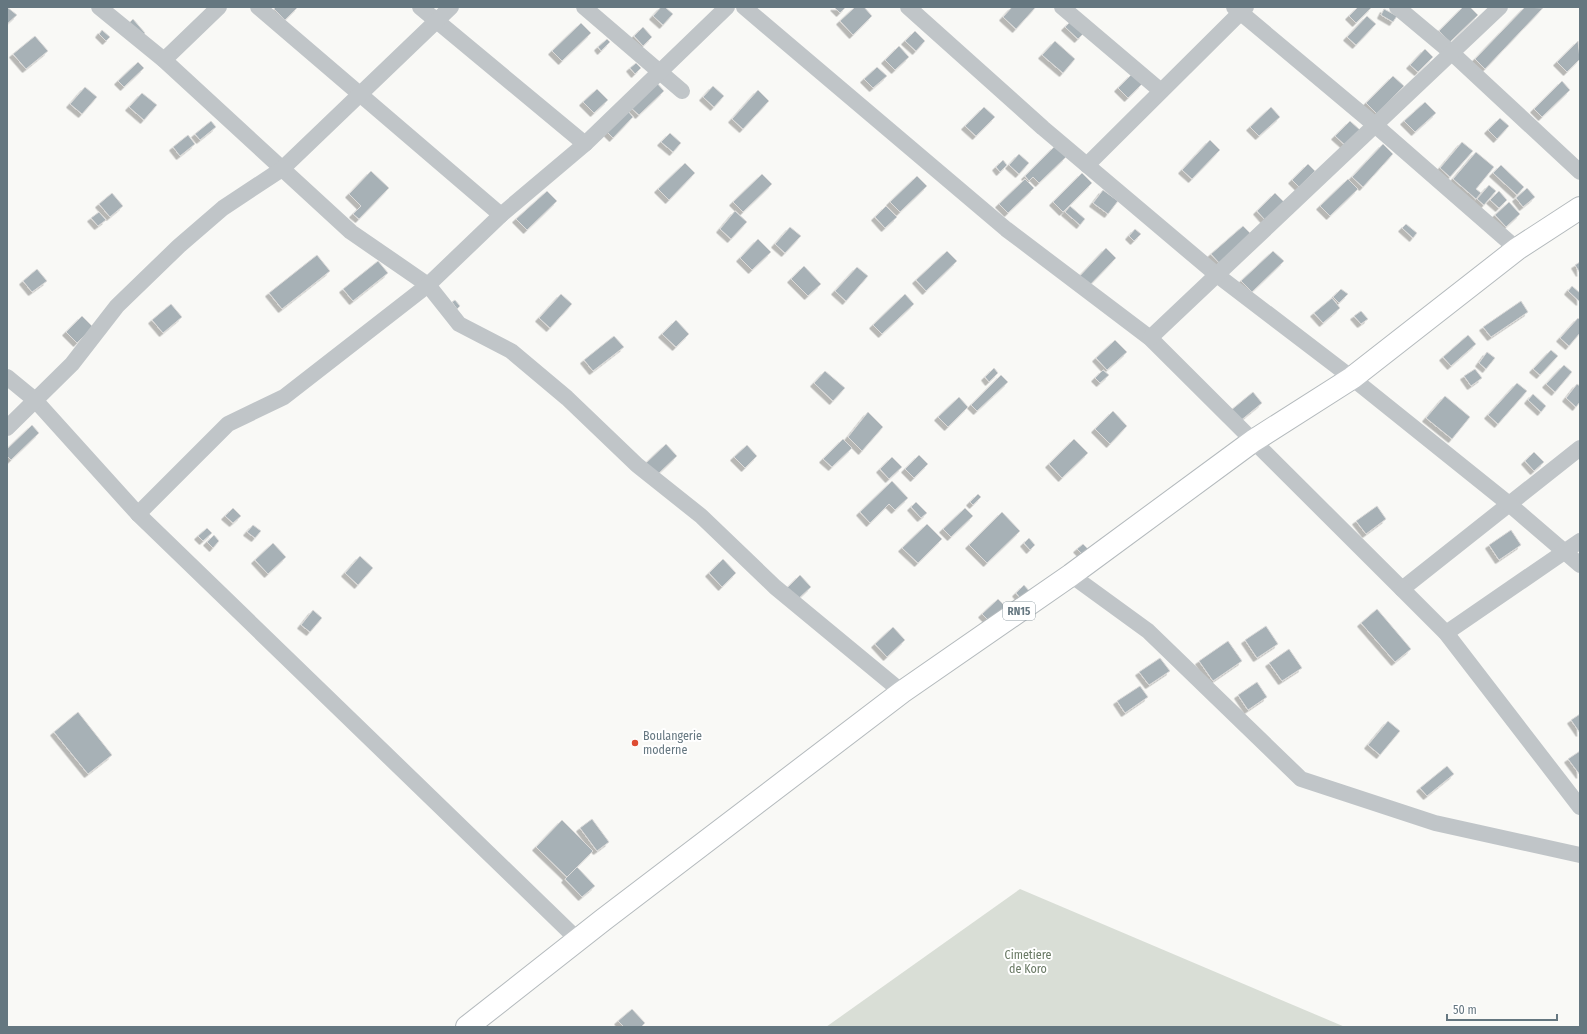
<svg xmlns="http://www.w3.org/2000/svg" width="1587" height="1034" font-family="'Fira Sans Condensed',sans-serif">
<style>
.green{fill:#d9ded6}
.building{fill:#a7b1b6;stroke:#dbdad9;filter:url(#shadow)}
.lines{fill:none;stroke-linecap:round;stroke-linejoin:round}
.primary-casing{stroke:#b4babd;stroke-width:24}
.minor{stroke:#c0c5c8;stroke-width:16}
.primary{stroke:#fff;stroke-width:22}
.poi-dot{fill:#de4c32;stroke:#fff;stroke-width:1.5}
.labels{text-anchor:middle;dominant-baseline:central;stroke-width:4;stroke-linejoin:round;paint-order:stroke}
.shield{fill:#fff;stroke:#93a0a6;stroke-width:1}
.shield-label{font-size:11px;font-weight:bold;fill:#657780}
.poi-label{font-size:12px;fill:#657780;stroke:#fff;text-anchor:start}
.park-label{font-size:12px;fill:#697964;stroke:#fff}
</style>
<defs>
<filter id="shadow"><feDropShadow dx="-3.5" dy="3.5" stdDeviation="0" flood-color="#0004"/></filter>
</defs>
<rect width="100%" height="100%" fill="#f9f9f6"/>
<polygon class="green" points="1020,889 1345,1027 826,1027"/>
<g class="building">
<polygon points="7,7 17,15 7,24"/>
<polygon points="276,7 298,7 285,20 274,9"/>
<polygon points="661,7 665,7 673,14 663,25 653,16"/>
<polygon points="834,7 846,7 840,13"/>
<polygon points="855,7 864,7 872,16 853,35 840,21"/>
<polygon points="1012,7 1036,7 1016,29 1003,17"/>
<polygon points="1358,7 1372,7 1356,23 1349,16"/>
<polygon points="1463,7 1470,7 1478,15 1450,42 1439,31"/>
<polygon points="1525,7 1543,8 1485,69 1475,59"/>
<polygon points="1384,9 1397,16 1393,22 1381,15"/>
<polygon points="1367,16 1376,24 1356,45 1347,37"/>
<polygon points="133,19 145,33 138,39 127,25"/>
<polygon points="1071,21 1083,34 1078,39 1065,27"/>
<polygon points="581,23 591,33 562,61 552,51"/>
<polygon points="643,27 652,37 643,46 634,36"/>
<polygon points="102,30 110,37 106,41 99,34"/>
<polygon points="915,31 925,41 916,51 905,41"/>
<polygon points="35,36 48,51 26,69 13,54"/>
<polygon points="607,39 610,42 601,51 598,47"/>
<polygon points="1055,41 1075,59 1063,73 1042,55"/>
<polygon points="1578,41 1580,59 1567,72 1557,62"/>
<polygon points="899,46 909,57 895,70 885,60"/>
<polygon points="1425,49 1433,57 1418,72 1410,65"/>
<polygon points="138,62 144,68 124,87 118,81"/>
<polygon points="636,63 641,68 635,74 630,68"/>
<polygon points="877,67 887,76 873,88 864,79"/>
<polygon points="1132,74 1142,84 1128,98 1118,88"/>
<polygon points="1393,76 1404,86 1377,114 1366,103"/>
<polygon points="1562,81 1570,90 1542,117 1534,109"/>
<polygon points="656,82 664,91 639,115 630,107"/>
<polygon points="713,86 724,96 714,107 703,97"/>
<polygon points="85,87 97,97 82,114 70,104"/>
<polygon points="597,89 608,100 594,113 583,102"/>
<polygon points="758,90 769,101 743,129 732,119"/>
<polygon points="142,93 157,105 144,120 129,107"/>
<polygon points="1425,102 1436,113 1415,132 1404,121"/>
<polygon points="984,107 995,117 976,136 965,126"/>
<polygon points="1271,107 1280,117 1259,136 1250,127"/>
<polygon points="628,111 633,117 613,138 607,132"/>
<polygon points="1500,118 1509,126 1497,139 1488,130"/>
<polygon points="211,121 216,127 200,140 195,134"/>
<polygon points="1350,121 1360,130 1345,145 1335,136"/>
<polygon points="670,133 681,143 673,152 661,142"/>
<polygon points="188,135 195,144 180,156 173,147"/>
<polygon points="1210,140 1220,150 1192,179 1182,170"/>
<polygon points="1462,142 1473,151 1450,177 1440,168"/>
<polygon points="1383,144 1393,154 1363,187 1352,177"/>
<polygon points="1055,146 1066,157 1039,183 1033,177 1029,181 1025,176"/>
<polygon points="1476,152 1494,167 1476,189 1481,193 1476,199 1453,179"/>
<polygon points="1019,154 1029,163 1019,174 1009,165"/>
<polygon points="1003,160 1007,165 1000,172 996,167"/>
<polygon points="685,163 695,173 669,200 658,189"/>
<polygon points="1308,164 1315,171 1299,187 1292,180"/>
<polygon points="1501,165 1524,187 1517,195 1493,173"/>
<polygon points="371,171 389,188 359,219 353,214 361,206 349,194"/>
<polygon points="1082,173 1092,183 1063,212 1053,202"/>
<polygon points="762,174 772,184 743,212 733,202"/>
<polygon points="917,176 927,186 900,212 890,202"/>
<polygon points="1025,179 1034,188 1008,213 999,204"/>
<polygon points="1348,179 1358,189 1330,216 1320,206"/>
<polygon points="1489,185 1496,191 1484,205 1477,199"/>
<polygon points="1527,188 1535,197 1523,207 1516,198"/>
<polygon points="1103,190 1118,201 1108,214 1093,203"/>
<polygon points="547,191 557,201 527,230 516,219"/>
<polygon points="1499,191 1507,200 1499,208 1490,200"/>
<polygon points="112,193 123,206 110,217 99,204"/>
<polygon points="1275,193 1284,202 1265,220 1257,211"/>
<polygon points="1509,202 1520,214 1506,227 1495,215"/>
<polygon points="886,206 897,217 885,228 875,217"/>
<polygon points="1070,206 1085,219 1080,225 1065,212"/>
<polygon points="735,211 747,222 731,239 720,229"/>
<polygon points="99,212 106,220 98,226 91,218"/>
<polygon points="1406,224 1417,233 1413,238 1402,228"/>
<polygon points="1243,226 1252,235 1220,264 1211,254"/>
<polygon points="790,227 801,236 785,253 775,244"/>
<polygon points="1135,229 1141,234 1134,241 1129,236"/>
<polygon points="758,239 771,252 752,270 740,258"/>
<polygon points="1106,248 1116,258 1086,289 1076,280"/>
<polygon points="947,251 957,261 926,291 916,280"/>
<polygon points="1273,251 1284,261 1252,292 1241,281"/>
<polygon points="317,255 330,271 282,309 269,293"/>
<polygon points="378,261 388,273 353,301 343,289"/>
<polygon points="1580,262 1580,273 1575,265"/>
<polygon points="804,266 821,284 808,296 791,279"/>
<polygon points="857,267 868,276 846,301 835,291"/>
<polygon points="37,269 47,281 32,292 23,281"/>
<polygon points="1572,286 1580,293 1580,302 1568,291"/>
<polygon points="1341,289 1348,294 1339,303 1333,297"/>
<polygon points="561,294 572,304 550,328 539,318"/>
<polygon points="905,294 914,304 882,334 873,325"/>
<polygon points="1332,298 1340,308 1323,323 1314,313"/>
<polygon points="455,300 460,306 457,309 452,302"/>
<polygon points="1521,301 1528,312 1491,337 1483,327"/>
<polygon points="171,304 182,317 163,333 152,320"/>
<polygon points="1361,311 1368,319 1361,324 1354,316"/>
<polygon points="82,316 93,327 77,343 66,332"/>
<polygon points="1578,318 1580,320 1580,333 1569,346 1560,338"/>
<polygon points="676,320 689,334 676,347 662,334"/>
<polygon points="1468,335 1476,344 1451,366 1443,357"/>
<polygon points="614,336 624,347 593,371 584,360"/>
<polygon points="1115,340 1127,352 1107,370 1096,358"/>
<polygon points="1551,350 1558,356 1540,375 1533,369"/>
<polygon points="1487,352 1495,358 1486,369 1479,363"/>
<polygon points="1564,365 1572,372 1555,392 1546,384"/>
<polygon points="994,368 998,373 989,382 985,377"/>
<polygon points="1475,369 1482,378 1471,386 1464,376"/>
<polygon points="1103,370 1109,375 1100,383 1095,378"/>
<polygon points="825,371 845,388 833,401 814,383"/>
<polygon points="1001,375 1008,382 977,411 971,405"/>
<polygon points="1517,383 1527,391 1498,424 1488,415"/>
<polygon points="1577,384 1580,386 1580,402 1576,407 1566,398"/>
<polygon points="1253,392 1262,403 1239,422 1230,411"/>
<polygon points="1533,394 1546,406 1541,412 1528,400"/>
<polygon points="1445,396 1470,417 1452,439 1426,418"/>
<polygon points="959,397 968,407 948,427 938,417"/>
<polygon points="1113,411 1127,426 1110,444 1095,429"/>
<polygon points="868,412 883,427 862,451 848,437"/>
<polygon points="32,425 39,433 11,460 7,456 7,449"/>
<polygon points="843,439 852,448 832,467 823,459"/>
<polygon points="1074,439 1088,453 1062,478 1049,464"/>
<polygon points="666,444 677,456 657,475 646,463"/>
<polygon points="747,445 757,456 745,468 734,457"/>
<polygon points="1534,452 1544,462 1534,471 1525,461"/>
<polygon points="919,455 928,464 914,478 905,469"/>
<polygon points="892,457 902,467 889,479 880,469"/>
<polygon points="892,481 908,498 895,510 889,504 870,523 860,512"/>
<polygon points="978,494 981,497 973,505 970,502"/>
<polygon points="916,502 927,513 921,518 911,507"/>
<polygon points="1377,506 1386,519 1366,534 1356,521"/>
<polygon points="233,508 241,516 233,523 225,516"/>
<polygon points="965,508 973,516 951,537 943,529"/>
<polygon points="1002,512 1020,531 987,563 969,545"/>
<polygon points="927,524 942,539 918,563 902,548"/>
<polygon points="253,525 261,531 255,538 247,532"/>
<polygon points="207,528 212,533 203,541 198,536"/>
<polygon points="1511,530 1521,545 1499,560 1489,545"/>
<polygon points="214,535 219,541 213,548 207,542"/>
<polygon points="1029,538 1035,545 1030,550 1024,543"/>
<polygon points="273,543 286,557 268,574 255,560"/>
<polygon points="1083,544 1090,551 1084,556 1077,549"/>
<polygon points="360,556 373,568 358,585 345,573"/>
<polygon points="723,559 736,573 722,587 709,573"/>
<polygon points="800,575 811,587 797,600 786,589"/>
<polygon points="1024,585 1030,592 1022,600 1016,593"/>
<polygon points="998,599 1005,606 989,621 982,614"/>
<polygon points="1377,609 1411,649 1395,662 1361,623"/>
<polygon points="313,610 322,618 310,632 301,625"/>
<polygon points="1266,626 1278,644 1257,658 1245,640"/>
<polygon points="893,627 905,640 887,657 875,644"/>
<polygon points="1228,641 1242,661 1213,681 1199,661"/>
<polygon points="1289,649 1302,668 1282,681 1269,663"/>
<polygon points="1160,658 1170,671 1149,685 1139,672"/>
<polygon points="1257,682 1267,697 1248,710 1238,695"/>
<polygon points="1140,686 1148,697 1125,713 1117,701"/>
<polygon points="78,712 112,755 88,774 54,732"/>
<polygon points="1580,714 1580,733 1571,720"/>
<polygon points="1388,721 1400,731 1380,755 1368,745"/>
<polygon points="1580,751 1580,775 1568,759"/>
<polygon points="1447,766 1454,774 1427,796 1420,788"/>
<polygon points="592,819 609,842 597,851 580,828"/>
<polygon points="562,820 593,851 567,877 536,847"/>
<polygon points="577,867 595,886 582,897 565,879"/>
<polygon points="632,1009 645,1023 641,1027 624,1027 618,1021"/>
</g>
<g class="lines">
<defs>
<polyline id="primary" points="467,1027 603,920 902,692 1071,575 1253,441 1352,378 1517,249 1580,208"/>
</defs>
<use href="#primary" class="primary-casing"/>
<g class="minor">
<polyline points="99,7 164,60 351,232 428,285 459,324 511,351 567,398 637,465 701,516 775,587 902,692"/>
<polyline points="258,7 501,215"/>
<polyline points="420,7 585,144"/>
<polyline points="584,7 682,91"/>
<polyline points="744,7 1006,229 1150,338 1402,589 1580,448"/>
<polyline points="908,7 1043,128 1217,275 1352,378 1509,504 1580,565"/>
<polyline points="1062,7 1161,91"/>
<polyline points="1234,7 1375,125 1517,249"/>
<polyline points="1397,7 1452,53 1580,172"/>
<polyline points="164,60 219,7"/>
<polyline points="1087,165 1246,7"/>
<polyline points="1150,338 1500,7"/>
<polyline points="7,377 35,400 138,514 577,939"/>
<polyline points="7,428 72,364 117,306 179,246 223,208 282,169 451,7"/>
<polyline points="138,514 228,424 284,397 428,285 501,215 585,144 727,7"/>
<polyline points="1071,575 1148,631 1301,779 1435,823 1580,855"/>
<polyline points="1402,589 1446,633 1580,807"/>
<polyline points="1446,633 1580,541"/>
</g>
<use href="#primary" class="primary"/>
</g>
<circle class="poi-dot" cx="635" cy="743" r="4"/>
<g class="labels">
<rect class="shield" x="1003" y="602" width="32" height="18" rx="3"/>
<g class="shield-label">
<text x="1019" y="611">RN15</text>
</g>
<g class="poi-label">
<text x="643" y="736">Boulangerie<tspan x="643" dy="14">moderne</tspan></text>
</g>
<g class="park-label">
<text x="1028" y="955">Cimetiere<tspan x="1028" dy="14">de Koro</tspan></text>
</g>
</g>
<rect width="1587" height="1034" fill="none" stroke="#657780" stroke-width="16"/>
<path d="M1447 1014v6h110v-6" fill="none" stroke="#657780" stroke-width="2"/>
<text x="1453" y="1014" font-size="12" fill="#657780" stroke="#ffffff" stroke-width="3" paint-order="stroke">50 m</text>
</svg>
